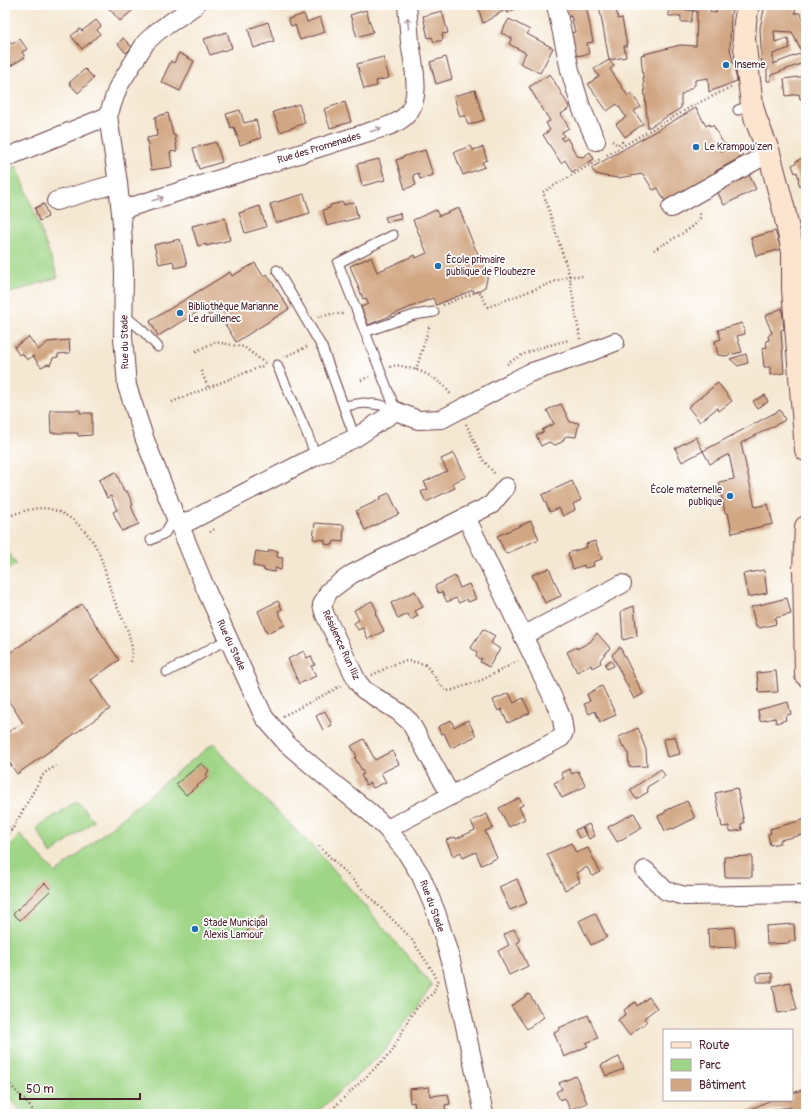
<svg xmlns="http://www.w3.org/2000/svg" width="811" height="1119" font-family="Pangolin,sans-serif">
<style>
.green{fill:#9fd586;stroke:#747a58}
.building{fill:#d1a682;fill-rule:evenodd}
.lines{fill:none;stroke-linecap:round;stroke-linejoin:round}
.service-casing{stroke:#643d44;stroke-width:11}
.minor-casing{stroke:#643d44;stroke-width:20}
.secondary-casing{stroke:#643d44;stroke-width:24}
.path{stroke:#643d44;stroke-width:2.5;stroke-dasharray:1 3;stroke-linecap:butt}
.service{stroke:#fff;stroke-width:9}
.minor{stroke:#fff;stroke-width:18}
.secondary{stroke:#fce5cf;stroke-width:22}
.oneway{stroke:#ae9aa0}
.poi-dot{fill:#1f6fb2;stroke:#fff;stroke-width:1.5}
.labels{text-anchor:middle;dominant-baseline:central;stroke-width:3.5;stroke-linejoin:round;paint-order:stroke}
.poi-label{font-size:10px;fill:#4a1f2b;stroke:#fff;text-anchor:start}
.street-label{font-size:10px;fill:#4a1f2b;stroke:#fff}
</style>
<rect width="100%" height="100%" fill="#fff"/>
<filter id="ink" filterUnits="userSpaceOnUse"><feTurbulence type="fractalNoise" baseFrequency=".025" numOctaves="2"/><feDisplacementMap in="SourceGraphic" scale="8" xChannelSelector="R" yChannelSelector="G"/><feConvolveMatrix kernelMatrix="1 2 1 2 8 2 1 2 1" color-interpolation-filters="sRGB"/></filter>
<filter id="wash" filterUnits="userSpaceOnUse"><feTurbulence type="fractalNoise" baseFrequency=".012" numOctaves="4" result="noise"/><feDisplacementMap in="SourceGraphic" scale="16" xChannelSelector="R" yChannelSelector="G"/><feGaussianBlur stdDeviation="0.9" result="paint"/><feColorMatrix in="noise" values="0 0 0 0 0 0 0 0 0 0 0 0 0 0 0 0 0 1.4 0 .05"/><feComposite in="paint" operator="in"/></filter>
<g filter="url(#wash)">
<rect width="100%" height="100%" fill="#f5e8d3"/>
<g class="green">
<polygon points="17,166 58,277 5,295 5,171"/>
<polygon points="5,548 16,564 5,571"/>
<polygon points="214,743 236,771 324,858 432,985 385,1050 315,1114 24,1114 5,1093 5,850 20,835 56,873 168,779"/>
<polygon points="77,801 94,821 51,854 36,828"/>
</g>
<g id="blocks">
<g class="building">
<polygon points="108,5 139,5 120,21 107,6"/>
<polygon points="487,5 522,5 508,13 505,10 483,23 479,10"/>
<polygon points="565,5 586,5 593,42 587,43 589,54 575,56 570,33 575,32 571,16 567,17"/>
<polygon points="599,5 615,5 618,19 622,18 627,46 624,46 626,57 609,60 614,66 610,69 628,96 631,93 641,107 634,111 643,124 625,137 616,124 626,117 617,104 607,111 588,84 599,76 594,69 609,60"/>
<polygon points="668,5 680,5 680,9 693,11 694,5 711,6 710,12 716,13 717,5 733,5 731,14 730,48 737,81 709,92 708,78 695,80 695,85 681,95 681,108 648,128 641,55 680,45 696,46 697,11 693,11 691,22 681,22 681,16 669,16"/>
<path d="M 765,5 L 796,5 L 795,13 L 800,13 L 806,25 L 806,62 L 771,75 L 771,81 L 767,81 L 767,68 L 762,69 L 760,28 ZM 774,31 L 792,32 L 802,53 L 773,64 L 773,54 L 790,48 L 788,38 L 775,42 Z"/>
<polygon points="366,10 373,32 357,37 350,15"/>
<polygon points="442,11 448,33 442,34 443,40 434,42 432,37 428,38 423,16"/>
<polygon points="304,14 307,22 320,17 325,32 300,40 295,25 291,26 288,19"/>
<polygon points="509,19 530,30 527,34 553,48 540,73 520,63 526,53 509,44 512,38 501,33"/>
<polygon points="96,20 101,26 97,30 100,34 82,49 71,36 80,29 82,31"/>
<polygon points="268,22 274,41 254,48 248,29"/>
<polygon points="227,32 232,48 210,55 204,39"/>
<polygon points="123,38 132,47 126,53 118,44"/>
<polygon points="20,39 27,49 22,52 25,57 7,68 5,64 5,45 10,41 12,44"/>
<polygon points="179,53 194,61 180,91 161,82 171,61 174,63"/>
<polygon points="383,57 389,78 376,81 377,86 364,89 357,64"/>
<polygon points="446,57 452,79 436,84 430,62"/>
<polygon points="85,69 94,78 78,93 69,83"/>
<polygon points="550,74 570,108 561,114 569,128 562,132 564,136 561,138 563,141 567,138 577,156 583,157 590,152 594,159 572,172 565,160 561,163 543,135 550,130 546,123 550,121 529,87"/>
<polygon points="806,76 806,98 800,99 799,94 786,96 784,79"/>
<polygon points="475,90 484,120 468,125 465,115 460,117 454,96"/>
<polygon points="345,102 351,122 330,128 324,109"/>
<polygon points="299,104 305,123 280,132 273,112"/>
<polygon points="696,108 706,126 709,124 710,126 713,125 723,143 731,146 721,152 736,144 743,156 714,172 716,174 667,205 658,188 653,190 643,174 631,176 618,178 604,176 596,174 591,168"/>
<polygon points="240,110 244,123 256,120 261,138 240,145 234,127 231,128 226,114"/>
<polygon points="168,113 173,135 175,135 177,151 170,152 172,167 151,170 147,138 157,136 155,117"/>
<polygon points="216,142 222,162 199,169 193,148"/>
<polygon points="471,146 473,150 483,147 487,160 482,162 485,167 463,175 454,152"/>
<polygon points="425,150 433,175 420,179 418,173 413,175 416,185 405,189 396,160 402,158 402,157"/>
<polygon points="806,157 806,187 803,189 800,187 798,180 799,180 797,172 795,173 792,165 796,163 796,161"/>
<polygon points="379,159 385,180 362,186 357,164"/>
<polygon points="748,173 756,189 724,205 716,189"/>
<polygon points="304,194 310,213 276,223 270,204"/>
<polygon points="343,202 344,205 354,202 358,218 327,226 323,210 330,208 330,205"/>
<polygon points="44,204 48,217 39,221 35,208"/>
<polygon points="260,206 266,227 245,233 239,213"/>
<polygon points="459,208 474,246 484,265 487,272 487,279 485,287 475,293 473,290 436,305 433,298 368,325 361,307 368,304 366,298 363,299 350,266 371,257 377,272 415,255 416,258 427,253 413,220 436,210 439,216"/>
<polygon points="400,213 401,219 387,222 385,217"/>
<polygon points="225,218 230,240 206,246 206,244 198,246 192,226"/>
<polygon points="775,231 781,249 756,256 751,238"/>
<polygon points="180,239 187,265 175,268 173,261 159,264 154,245"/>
<polygon points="255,263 263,276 267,274 289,309 236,342 217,311 209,316 204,308 158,336 150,321 230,272 232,276"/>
<polygon points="782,308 784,329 781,330 784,373 770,375 770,367 764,367 762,348 767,347 766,341 769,340 768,336 772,333 765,316"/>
<polygon points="742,323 745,334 737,336 742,352 725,356 718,355 715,341 721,339 718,330"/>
<polygon points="29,337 38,350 48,342 69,340 70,353 58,354 58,357 53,358 50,365 48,364 41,367 33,356 27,360 22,353 19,355 14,347"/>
<polygon points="746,354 748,363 738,366 730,359"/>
<polygon points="718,383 732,401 719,411 717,408 700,422 688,407"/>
<polygon points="765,395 768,402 757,408 753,401"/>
<polygon points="561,404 570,422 579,423 576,437 567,436 565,437 562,442 555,445 549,442 541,446 536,435 544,432 542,430 554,424 547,410"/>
<polygon points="50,410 80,410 80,413 92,413 92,435 78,436 78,433 51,433"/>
<polygon points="780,410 785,420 741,443 755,507 768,504 773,524 732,533 728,513 725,513 719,482 734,479 729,454 710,464 703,451"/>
<polygon points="696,437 703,451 682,462 675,448"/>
<polygon points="454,453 466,477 452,483 455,488 426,502 421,492 428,489 424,482 447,471 441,459"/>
<polygon points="116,472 124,492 127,491 133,505 131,506 139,524 122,531 113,512 117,510 111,496 107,498 99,480"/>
<polygon points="572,481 581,500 573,504 575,510 563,516 559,508 550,512 542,495"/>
<polygon points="389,493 399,514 365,530 356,511 381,499 380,497"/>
<polygon points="531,521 539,539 506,554 497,536"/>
<polygon points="315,523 344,525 343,542 334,541 333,545 325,544 325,540 313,539"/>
<polygon points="595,541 602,559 593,562 594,566 585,568 584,565 573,569 568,553 587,547 586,544"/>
<polygon points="269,550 278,551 277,557 283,558 281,570 275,568 275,572 263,570 264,568 253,566 256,551 268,553"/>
<polygon points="549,568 561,596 545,603 532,575"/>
<polygon points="764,570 767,593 748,597 743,574"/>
<polygon points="455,576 460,588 469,584 476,599 468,602 467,599 459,603 456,598 447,602 442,592 438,593 435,586"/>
<polygon points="415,591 423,607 415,611 418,616 411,620 408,614 398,619 391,603"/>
<polygon points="787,598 791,614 775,618 776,624 760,628 756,626 751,607"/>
<polygon points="278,601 282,609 278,611 285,625 267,633 258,611"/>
<polygon points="372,601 377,611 375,613 384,631 368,639 363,628 358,630 354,623 359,620 354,610"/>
<polygon points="82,604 119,660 91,680 110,709 17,774 5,756 5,734 23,723 5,695 5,656"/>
<polygon points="634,606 637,636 623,640 621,611"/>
<polygon points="483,629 495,636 491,643 500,649 489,667 480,662 482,658 479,659 477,657 476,655 477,652 471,648"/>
<polygon points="597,633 610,648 600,660 601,663 592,668 591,665 577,672 567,652 577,647 577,649 590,642"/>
<polygon points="620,647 643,694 634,699 612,655"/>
<polygon points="304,651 307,658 311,656 315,665 311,666 316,676 299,684 288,659"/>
<polygon points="611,660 614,666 607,669 605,664"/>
<polygon points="776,671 778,692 759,693 757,673"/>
<polygon points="602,686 616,715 600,722 595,711 589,714 584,704 590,701 587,694"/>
<polygon points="509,693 514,703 523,698 530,713 508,723 501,709 498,711 493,700"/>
<polygon points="788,702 791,714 785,716 786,720 776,723 775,718 760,721 758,710"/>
<polygon points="325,711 332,725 323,730 316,716"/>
<polygon points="451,720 454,727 468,720 476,736 451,748 444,733 441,734 438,727"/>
<polygon points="638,728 642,737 641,737 646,750 647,766 629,767 628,753 624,746 623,747 619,737"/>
<polygon points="675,736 680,754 667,757 663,740"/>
<polygon points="364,739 375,760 392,751 399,764 381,773 386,782 373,788 370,783 366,785 361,775 364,774 355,758 357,756 351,746"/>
<polygon points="202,763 209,771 206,774 208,777 186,795 176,784"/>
<polygon points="569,769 572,774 578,771 586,786 562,798 554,783 564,778 561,773"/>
<polygon points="661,769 665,776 647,787 648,792 636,799 630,790"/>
<polygon points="737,788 744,823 741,824 742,830 730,832 729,826 722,827 715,793"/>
<polygon points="519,798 523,805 519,807 525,819 509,827 499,808"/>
<polygon points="687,801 695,818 673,829 672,828 665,831 658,816 665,813 665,811"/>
<polygon points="634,813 642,828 617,842 608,827"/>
<polygon points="487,814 493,828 485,831 497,858 481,865 476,852 463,858 461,852 453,856 446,840 455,837 456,839 475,830 471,821"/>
<polygon points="806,819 806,834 780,840 780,843 770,845 768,834 771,833 770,829"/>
<polygon points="589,824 595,836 589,839 583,827"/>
<polygon points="582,827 586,835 579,838 575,830"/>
<polygon points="571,843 576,853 588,848 600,872 592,876 587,867 584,869 576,873 580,882 565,890 547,854"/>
<polygon points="752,856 752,877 725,877 724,857"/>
<polygon points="517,879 527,903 510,910 499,887"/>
<polygon points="45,883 51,890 20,920 13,914"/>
<polygon points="595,913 607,937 591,945 579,921"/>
<polygon points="262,916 268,923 252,938 246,932"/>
<polygon points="794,924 795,941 789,941 789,943 767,944 766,926"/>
<polygon points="734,927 736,947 709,948 708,929"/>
<polygon points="514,929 520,941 517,943 528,966 509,975 498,951 509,945 504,935"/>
<polygon points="772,973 772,982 757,982 757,974"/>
<polygon points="790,982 797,1010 778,1013 773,986"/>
<polygon points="529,994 544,1017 527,1029 511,1006"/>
<polygon points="649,997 657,1008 644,1018 647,1022 629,1035 618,1020 626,1014 624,1010 635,1002 637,1006"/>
<polygon points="588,1015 598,1038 586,1043 588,1046 564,1057 554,1033 560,1030 559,1028"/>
<polygon points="619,1057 624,1069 606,1076 601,1065"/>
<polygon points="576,1076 587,1103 570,1110 565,1098 560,1100 556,1092 562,1089 559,1083"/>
<polygon points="429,1087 430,1096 448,1094 450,1104 445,1105 446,1114 424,1114 423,1109 415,1110 414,1102 410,1103 409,1089"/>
<polygon points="806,1089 806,1107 792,1112 791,1107 777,1109 763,1113 763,1114 740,1114 771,1100 792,1100 792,1093"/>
</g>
</g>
</g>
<g filter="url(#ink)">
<use href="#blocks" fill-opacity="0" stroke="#643d44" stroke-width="1"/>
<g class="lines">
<defs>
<g id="service">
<polyline points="738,110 752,105"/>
<polyline points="393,235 338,263 396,411"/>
<polyline points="277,270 322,347 355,438"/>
<polyline points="124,315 143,331 158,347"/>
<polyline points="365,332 414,315 434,312"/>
<polyline points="277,365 306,431 316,456"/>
<polyline points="344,406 364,403 381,405 396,411"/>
<polyline points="151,540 165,533 175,516"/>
<polyline points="167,672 228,639"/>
</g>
<g id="minor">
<polyline points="196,5 158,31 146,42 118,87 108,116 118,183 122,224 124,274 123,337 127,386 145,440 175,516 180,526 207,592 264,717 287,744 328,779 369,812 387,829 406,852 421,876 436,912 451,961 484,1114"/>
<polyline points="556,5 570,70 581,107 596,141"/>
<polyline points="5,158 108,116"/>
<polyline points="56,201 118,183"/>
<polyline points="671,208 769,153"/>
<path d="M 121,210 L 372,131 C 382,128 395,125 403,118 C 424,103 413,63 410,42 C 409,30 408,17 407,5"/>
<polyline points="180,526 316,456 355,438 396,411 418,420 442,419 529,373 583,355 615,342"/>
<polyline points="523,636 622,584"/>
<polyline points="451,796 410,722 399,712 364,690 357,681 325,615 322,605 329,591 352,574 466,517"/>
<polyline points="387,829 561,738 564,732 562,719 554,700 466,517 491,505 506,487"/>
<polyline points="645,870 666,891 685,896 806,894"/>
</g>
<g id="secondary">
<polyline points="748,5 745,22 744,39 752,105 756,120 769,153 784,210 793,252 793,289 806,450"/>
<polyline points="806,527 804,568 806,675"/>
</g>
</defs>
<use href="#service" class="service-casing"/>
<use href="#minor" class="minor-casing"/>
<use href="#secondary" class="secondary-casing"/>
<g class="path">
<polyline points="612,141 614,142 617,145 622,142 624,145"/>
<polyline points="607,155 698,103 732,87"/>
<path d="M 654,250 C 663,244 695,228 699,220 C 701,217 700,214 699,211"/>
<polyline points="443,305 479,291 488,307 569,276 585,276"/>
<polyline points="318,317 331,314 345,314"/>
<polyline points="580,339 569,274 543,192 602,158"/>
<polyline points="196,351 215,342 244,347 265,363"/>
<polyline points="284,357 309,346"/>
<path d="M 507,364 C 524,351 549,345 569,340"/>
<path d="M 390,367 C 397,364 402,366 409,368 C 426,372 441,380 451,395"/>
<polyline points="416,370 430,324"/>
<polyline points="201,371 208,387"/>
<polyline points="361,380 369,377"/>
<polyline points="172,402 265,365"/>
<polyline points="466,424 483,460 496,475"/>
<path d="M 5,518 C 19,512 35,506 50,509 C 70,514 86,529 96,547 C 104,562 107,581 113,597 C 119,613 132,634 132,652 C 132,656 131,660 131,664"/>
<polyline points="210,532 216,528"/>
<path d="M 372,675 C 384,670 396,661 409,661 C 415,662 420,663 426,665 L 443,688 L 447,691 L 453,690 L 482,680 L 518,661"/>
<polyline points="283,716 341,686"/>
<polyline points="5,824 12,830 42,776 47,771 56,766"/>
<polyline points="5,837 12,830"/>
<polyline points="319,846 410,937 434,973 437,981 436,986 434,992 417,1008 410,1017 391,1053 327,1114"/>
<polyline points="5,1079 27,1103 36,1114"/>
</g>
<use href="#service" class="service"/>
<use href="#minor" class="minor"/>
<use href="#secondary" class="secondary"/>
</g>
<defs><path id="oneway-shaft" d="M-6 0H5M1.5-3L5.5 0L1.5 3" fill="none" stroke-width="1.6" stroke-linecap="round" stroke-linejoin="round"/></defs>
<g class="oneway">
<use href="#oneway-shaft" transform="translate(408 23) rotate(-95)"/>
<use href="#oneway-shaft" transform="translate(376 130) rotate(-18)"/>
<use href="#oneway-shaft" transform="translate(158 199) rotate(-17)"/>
</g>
</g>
<g class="poi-dot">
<circle cx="726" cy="65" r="4"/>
<circle cx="696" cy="147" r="4"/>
<circle cx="438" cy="266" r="4"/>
<circle cx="180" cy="313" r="4"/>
<circle cx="730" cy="496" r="4"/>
<circle cx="195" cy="929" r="4"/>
</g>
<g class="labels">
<g class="poi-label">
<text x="734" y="65">Inseme</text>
<text x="704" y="147">Le Krampou'zen</text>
<text x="446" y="260">École primaire<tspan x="446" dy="12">publique de Ploubezre</tspan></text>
<text x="188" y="307">Bibliothèque Marianne<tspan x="188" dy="12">Le druillenec</tspan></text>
<text x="722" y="490" text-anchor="end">École maternelle<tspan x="722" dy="12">publique</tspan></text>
<text x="203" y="923">Stade Municipal<tspan x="203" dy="12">Alexis Lamour</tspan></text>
</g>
<g class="street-label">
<text transform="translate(319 148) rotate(-17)">Rue des Promenades</text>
<text transform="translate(125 342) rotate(-91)">Rue du Stade</text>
<text transform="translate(231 645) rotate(65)">Rue du Stade</text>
<text transform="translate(341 645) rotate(65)">Résidence Run Iliz</text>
<text transform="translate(432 906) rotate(70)">Rue du Stade</text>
</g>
</g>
<rect width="811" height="1119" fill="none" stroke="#fff" stroke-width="20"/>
<rect x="663" y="1029" width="130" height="72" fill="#ffffff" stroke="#b7a5aa"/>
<rect x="671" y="1042" width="20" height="6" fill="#fce5cf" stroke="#b7a5aa"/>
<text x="699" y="1049" font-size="12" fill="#4a1f2b">Route</text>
<rect x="671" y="1059" width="20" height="12" fill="#9fd586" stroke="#b7a5aa"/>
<text x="699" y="1069" font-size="12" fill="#4a1f2b">Parc</text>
<rect x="671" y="1079" width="20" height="12" fill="#d1a682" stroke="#b7a5aa"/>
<text x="699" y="1089" font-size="12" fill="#4a1f2b">Bâtiment</text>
<path d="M20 1093v6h120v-6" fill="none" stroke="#4a1f2b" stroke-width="2"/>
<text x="26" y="1093" font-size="12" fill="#4a1f2b" stroke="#ffffff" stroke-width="3" paint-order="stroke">50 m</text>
</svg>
